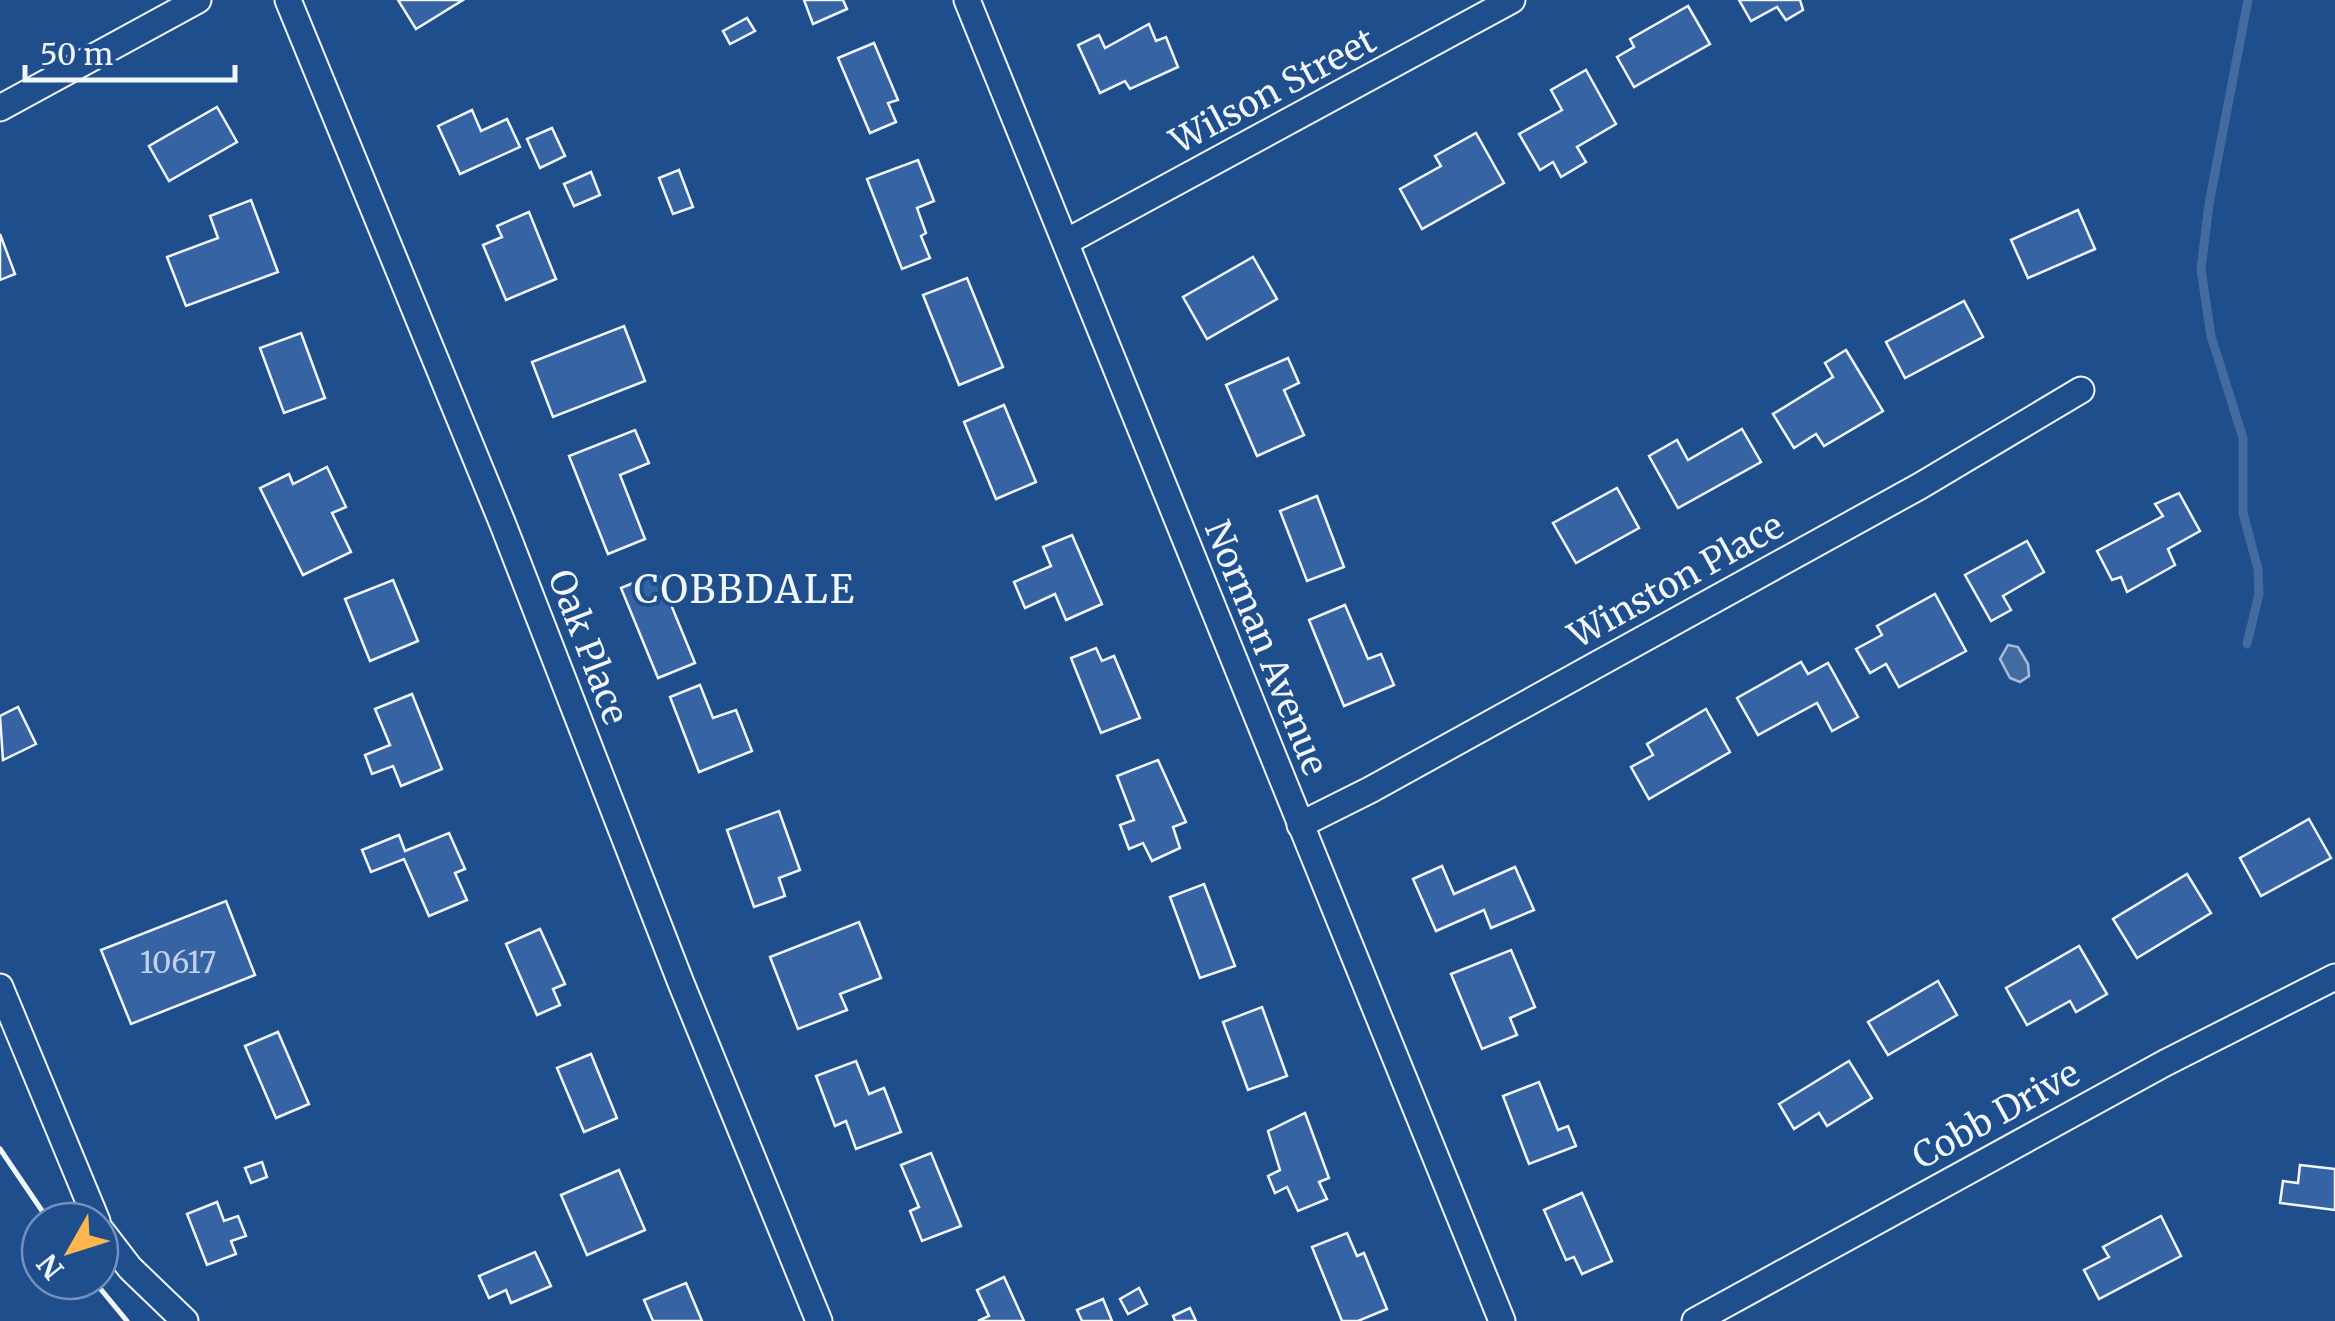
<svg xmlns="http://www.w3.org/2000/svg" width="2335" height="1321" font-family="Merriweather,serif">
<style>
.water{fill:#446ba0;stroke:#a8bbd7;stroke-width:2.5}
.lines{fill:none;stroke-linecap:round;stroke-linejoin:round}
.stream{stroke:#446ba0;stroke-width:9}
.building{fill:#3563a3;stroke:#f2f6ff;stroke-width:2.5}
.street-casing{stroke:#f2f6ff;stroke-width:29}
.street{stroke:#1f4e8c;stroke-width:25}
.wall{stroke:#f2f6ff;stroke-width:5}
.labels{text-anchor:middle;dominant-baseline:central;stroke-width:8;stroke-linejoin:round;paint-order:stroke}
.number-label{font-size:30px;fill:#c3d1e8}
.street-label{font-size:35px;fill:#f2f6ff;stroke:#1f4e8c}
.neighbourhood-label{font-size:38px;letter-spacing:2.5px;fill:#f2f6ff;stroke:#1f4e8c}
</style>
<rect width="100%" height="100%" fill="#1f4e8c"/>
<polygon class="water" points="2008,645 2018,647 2028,664 2029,676 2020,682 2010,678 2000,659"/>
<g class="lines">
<polyline class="stream" points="2247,644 2259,594 2258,569 2243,513 2243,438 2211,336 2201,269 2209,204 2248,0"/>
</g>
<g class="building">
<polygon points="398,0 463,0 416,29"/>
<polygon points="804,0 843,0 847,9 813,24"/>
<polygon points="1739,0 1800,0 1803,10 1786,20 1777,7 1751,21"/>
<polygon points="1688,6 1710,44 1634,87 1617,57 1634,47 1630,39"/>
<polygon points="747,18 755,31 730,44 723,31"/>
<polygon points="1149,24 1156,41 1166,37 1178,67 1130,89 1125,81 1100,93 1078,45 1099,35 1105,48"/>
<polygon points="874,43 898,100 888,103 896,122 870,133 838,58"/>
<polygon points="1586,70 1616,124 1577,147 1586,162 1561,177 1553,162 1540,170 1519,134 1562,110 1551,90"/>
<polygon points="217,107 237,142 169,181 149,146"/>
<polygon points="472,110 481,131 507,119 520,147 460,174 438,126"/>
<polygon points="552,128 565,156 540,168 527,139"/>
<polygon points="1476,133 1504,183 1422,229 1400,189 1441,166 1435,156"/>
<polygon points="918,160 934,201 917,208 926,233 921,236 930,258 902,269 867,179"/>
<polygon points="679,170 693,207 673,214 659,178"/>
<polygon points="591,172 600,195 574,206 564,184"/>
<polygon points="251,200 278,272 186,306 167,257 218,238 210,216"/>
<polygon points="2078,210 2095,249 2028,278 2011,240"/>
<polygon points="529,212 556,279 506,300 483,245 502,237 497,226"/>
<polygon points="0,234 15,274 0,280"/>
<polygon points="1253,257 1277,299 1207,339 1183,297"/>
<polygon points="967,278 1003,367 959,385 923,295"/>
<polygon points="1964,301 1983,337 1905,378 1886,342"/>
<polygon points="624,326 645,381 553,417 532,362"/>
<polygon points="301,333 325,398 284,413 260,348"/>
<polygon points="1846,350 1883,411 1824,446 1816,434 1794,448 1773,414 1833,377 1825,363"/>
<polygon points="1288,358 1299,383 1284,390 1304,435 1257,456 1226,385"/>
<polygon points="1004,405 1036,482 996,499 964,422"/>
<polygon points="1742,429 1761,462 1678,508 1649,456 1677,440 1688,460"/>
<polygon points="635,430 649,463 620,475 645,539 608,554 569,456"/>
<polygon points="327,467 346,507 332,513 351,552 303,575 260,488 289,474 293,484"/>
<polygon points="1617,488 1639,528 1576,563 1553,523"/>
<polygon points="2179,493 2200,531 2168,549 2175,565 2127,592 2121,577 2112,580 2097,551 2163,516 2155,504"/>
<polygon points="1317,496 1344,567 1307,581 1280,511"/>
<polygon points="1072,535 1102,604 1066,620 1055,594 1025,608 1014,582 1051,566 1043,547"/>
<polygon points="2027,541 2044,572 2003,596 2011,610 1991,621 1965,575"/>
<polygon points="658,573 695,663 658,678 621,588"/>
<polygon points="393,580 418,641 370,661 345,599"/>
<polygon points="1935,594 1966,651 1899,687 1886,664 1870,673 1856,649 1882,635 1877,626"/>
<polygon points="1345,605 1368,659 1381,654 1394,685 1344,706 1309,620"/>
<polygon points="1096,648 1102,661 1114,656 1140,718 1101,733 1071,658"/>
<polygon points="1801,662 1808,674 1828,663 1858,717 1832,731 1817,703 1758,735 1737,698"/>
<polygon points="700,685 713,718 736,710 752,751 699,772 670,697"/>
<polygon points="412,694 442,769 401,786 393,766 372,774 365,755 390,745 375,709"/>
<polygon points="18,707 36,744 3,760 0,716"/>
<polygon points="1706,709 1730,752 1649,799 1631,767 1653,755 1647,744"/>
<polygon points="1158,760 1186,822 1173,827 1180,848 1152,861 1143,843 1129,849 1120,825 1134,820 1117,776"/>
<polygon points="779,811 800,870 779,878 785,896 754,907 727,830"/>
<polygon points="2309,819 2331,858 2261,896 2240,858"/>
<polygon points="449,833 465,869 455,873 467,900 429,916 404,859 371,872 362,850 399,835 405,851"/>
<polygon points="1442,866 1454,894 1515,867 1534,910 1491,928 1484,910 1436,931 1413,879"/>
<polygon points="2187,874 2211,913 2137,958 2113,919"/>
<polygon points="1204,884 1235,966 1200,978 1170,897"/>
<polygon points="226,901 255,975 131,1024 101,950"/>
<polygon points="859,922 881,978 840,994 847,1010 798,1029 770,957"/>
<polygon points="540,929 565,984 553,989 560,1005 537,1015 506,944"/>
<polygon points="2079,946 2107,994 2076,1012 2070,1001 2027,1025 2006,988"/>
<polygon points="1511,950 1535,1007 1510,1018 1517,1035 1482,1049 1451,974"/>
<polygon points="1938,981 1957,1015 1888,1055 1868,1022"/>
<polygon points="1262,1007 1287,1076 1248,1090 1223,1022"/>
<polygon points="278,1032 309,1104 276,1118 245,1046"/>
<polygon points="591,1054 617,1118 584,1132 557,1068"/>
<polygon points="856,1061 869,1094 884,1088 901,1132 856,1149 846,1121 835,1126 816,1076"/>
<polygon points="1849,1061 1872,1098 1827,1126 1819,1113 1794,1129 1779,1104"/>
<polygon points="1539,1082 1558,1130 1568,1126 1576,1146 1529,1164 1503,1096"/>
<polygon points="1305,1113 1329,1178 1319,1182 1327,1199 1298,1211 1287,1187 1275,1193 1268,1176 1280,1170 1268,1131"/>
<polygon points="931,1153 961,1226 922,1241 910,1211 919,1207 901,1165"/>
<polygon points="262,1162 267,1177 251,1183 245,1168"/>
<polygon points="2300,1165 2335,1169 2335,1210 2280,1203 2283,1181 2298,1183"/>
<polygon points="619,1170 645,1230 587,1255 561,1195"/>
<polygon points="1582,1193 1612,1261 1582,1274 1574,1257 1566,1260 1544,1210"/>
<polygon points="217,1202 224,1221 238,1216 246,1236 231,1241 236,1254 207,1265 187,1214"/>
<polygon points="2161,1216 2181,1256 2099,1299 2084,1270 2109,1257 2103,1247"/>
<polygon points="1347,1233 1357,1256 1364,1253 1387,1309 1358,1321 1342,1321 1312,1247"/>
<polygon points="535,1252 551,1286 511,1303 506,1290 489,1298 479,1276"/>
<polygon points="1004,1277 1024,1321 978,1321 989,1316 977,1290"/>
<polygon points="686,1283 702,1321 653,1321 644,1300"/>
<polygon points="1139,1288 1147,1304 1128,1314 1120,1299"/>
<polygon points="1103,1299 1112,1321 1082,1321 1077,1310"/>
<polygon points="1190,1308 1196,1321 1175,1321 1173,1316"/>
</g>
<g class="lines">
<defs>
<g id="street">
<polyline points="288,0 502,522 681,983 819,1321"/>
<polyline points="967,0 1502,1321"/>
<polyline points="0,108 198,0"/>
<polyline points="1066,242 1512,0"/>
<polyline points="1300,825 1370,790 1920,486 2081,390"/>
<polyline points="0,987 97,1221"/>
<polyline points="100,1229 130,1268 185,1321"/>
<polyline points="1695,1321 2165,1063 2335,977"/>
</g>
</defs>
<use href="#street" class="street-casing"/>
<use href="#street" class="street"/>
<g class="wall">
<polyline points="0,1149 49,1221"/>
<polyline points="94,1281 127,1321"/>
</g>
</g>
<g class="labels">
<g class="number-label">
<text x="178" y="962">10617</text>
</g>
<g class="street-label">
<text transform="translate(1273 91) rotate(-28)">Wilson Street</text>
<text transform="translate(1676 581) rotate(-29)">Winston Place</text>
<text transform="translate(588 647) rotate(69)">Oak Place</text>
<text transform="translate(1266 648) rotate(68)">Norman Avenue</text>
<text transform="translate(1996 1115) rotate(-29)">Cobb Drive</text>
</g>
<g class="neighbourhood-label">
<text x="745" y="589">COBBDALE</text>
</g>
</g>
<g transform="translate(70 1251) rotate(231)"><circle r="48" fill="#1f4e8c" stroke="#7391ba" stroke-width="2.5"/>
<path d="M0-8L18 38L0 25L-18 38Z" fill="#ffb74d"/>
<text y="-15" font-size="28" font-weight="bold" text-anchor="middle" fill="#f2f6ff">N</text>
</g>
<path d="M25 65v15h210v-15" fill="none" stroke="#f2f6ff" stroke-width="5"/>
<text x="40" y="65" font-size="30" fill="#f2f6ff" stroke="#1f4e8c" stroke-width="8" paint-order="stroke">50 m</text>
</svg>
